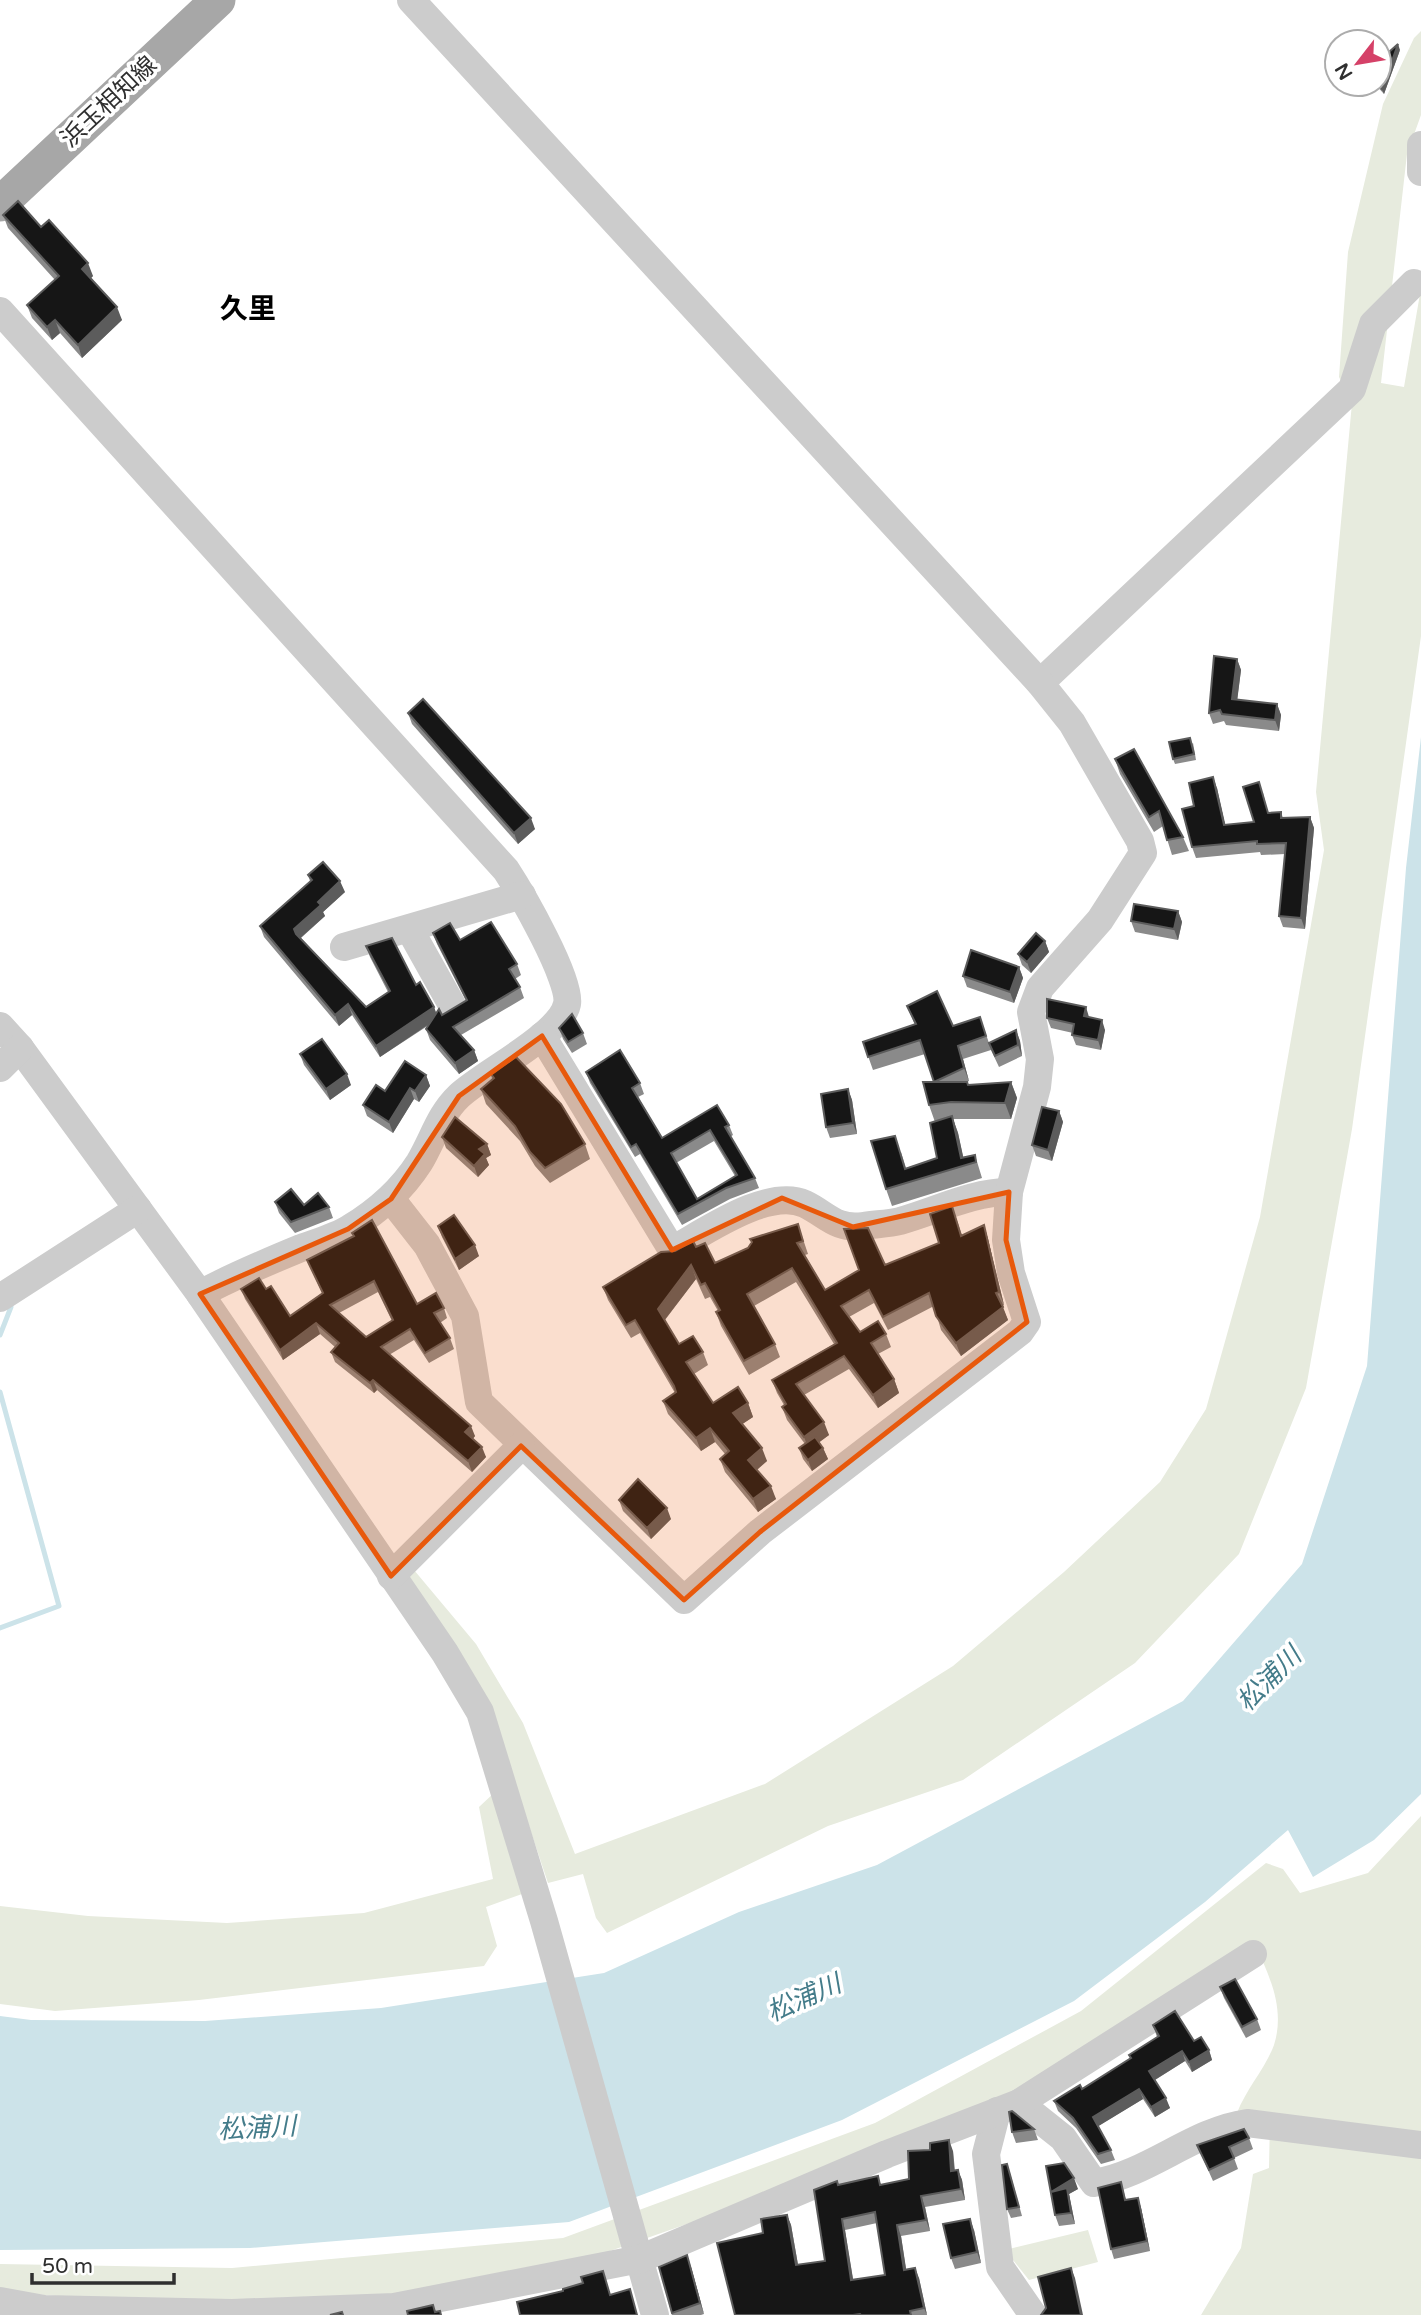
<svg xmlns="http://www.w3.org/2000/svg" width="1421" height="2315" font-family="'Varela Round','Noto Sans JP',sans-serif">
<style>
.green{fill:#e7ebde}
.water{fill:#cce3e9}
.lines{fill:none;stroke-linecap:round;stroke-linejoin:round}
.stream{stroke:#cce3e9;stroke-width:5}
.minor{stroke:#ccc;stroke-width:28}
.major{stroke:#a7a7a7;stroke-width:35}
.wall{fill:#8a8a8a;fill-rule:evenodd}
.shaded-wall{fill:#5c5c5c}
.building{fill:#161616;stroke:#5c5c5c;stroke-width:2;fill-rule:evenodd}
.marked{fill:#e8590c;fill-opacity:0.2;stroke:#e8590c;stroke-width:5;stroke-linejoin:round}
.labels{text-anchor:middle;dominant-baseline:central;stroke-width:7;stroke-linejoin:round;paint-order:stroke}
.street-label{font-size:24px;fill:#2f2f2f;stroke:#fff}
.water-label{font-size:26px;font-style:italic;fill:#447c8a;stroke:#fff}
.quarter-label{font-size:28px;font-weight:bold;fill:#000;stroke:#fff}
</style>
<rect width="100%" height="100%" fill="#fff"/>
<g class="green">
<polygon points="1421,31 1421,115 1407,154 1381,383 1404,387 1421,288 1421,636 1352,1129 1306,1388 1239,1554 1135,1663 963,1780 828,1826 607,1933 596,1918 583,1874 548,1883 490,1709 405,1582 414,1570 476,1644 523,1723 575,1854 765,1784 953,1666 1064,1572 1160,1482 1206,1409 1260,1217 1324,850 1316,792 1352,403 1339,377 1348,252 1383,104 1414,38"/>
<polygon points="495,1792 522,1894 486,1907 497,1946 484,1966 199,2000 55,2011 0,2004 0,1906 88,1916 227,1923 364,1913 493,1879 479,1807"/>
<path d="M 1421,1816 L 1421,2315 L 1201,2315 L 1241,2248 L 1253,2174 L 1269,2168 L 1270,2118 L 1237,2113 C 1246,2089 1265,2069 1274,2045 C 1286,2007 1268,1973 1253,1940 L 1152,2011 L 1016,2097 L 781,2191 L 553,2271 L 392,2302 L 233,2308 L 0,2292 L 0,2264 L 232,2268 L 563,2238 L 875,2123 L 1081,2011 L 1266,1863 L 1283,1869 L 1300,1893 L 1368,1873 Z"/>
<polygon points="1088,2230 1098,2262 1029,2280 1005,2250"/>
</g>
<polygon class="water" points="1421,737 1421,1794 1374,1840 1313,1877 1288,1830 1205,1902 1074,2001 842,2120 569,2222 250,2248 0,2250 0,2016 31,2020 205,2021 381,2008 604,1973 739,1912 877,1865 1183,1701 1302,1564 1367,1366 1406,868"/>
<g class="lines">
<g class="stream">
<polyline points="0,1335 11,1307"/>
<polyline points="0,1392 59,1606 0,1628"/>
</g>
<g class="minor">
<polyline points="1421,145 1421,172"/>
<path d="M 0,311 L 506,870 C 521,893 572,981 567,1004 C 561,1035 483,1073 459,1096 C 439,1115 433,1140 419,1163 C 401,1191 378,1211 350,1228 C 336,1237 317,1242 301,1248 C 267,1262 233,1276 200,1294"/>
<polyline points="1040,683 1352,389 1373,324 1414,283"/>
<polyline points="410,930 452,1005"/>
<polyline points="344,947 522,895"/>
<polyline points="0,1026 20,1048 200,1294 445,1653 480,1712 544,1921 655,2315"/>
<path d="M 542,1036 L 672,1250 C 705,1232 768,1187 805,1204 C 826,1214 836,1230 863,1226 C 875,1224 888,1224 900,1221 C 936,1211 972,1192 1009,1192"/>
<polyline points="0,1068 20,1048"/>
<polyline points="391,1199 427,1245 465,1316 479,1402 684,1600 760,1532 1020,1332 1027,1322 1011,1273 1006,1240 1009,1192 1037,1087 1040,1059 1031,1012 1040,988 1100,920 1143,853 1140,841 1072,723 1040,683 411,0"/>
<polyline points="0,1298 138,1209"/>
<polyline points="391,1576 521,1446"/>
<path d="M 1019,2103 L 1063,2138 L 1094,2183 C 1149,2174 1192,2131 1247,2123 L 1421,2145"/>
<polyline points="997,2111 986,2154 1000,2267 1033,2315"/>
<polyline points="0,2301 44,2309 232,2313 394,2307 640,2259 887,2154 1019,2103 1253,1954"/>
</g>
<polyline class="major" points="0,204 218,0"/>
</g>
<g class="wall">
<polygon points="1400,50 1384,94 1375,84 1379,84"/>
<polygon points="3,215 41,227 93,276 91,278 122,320 82,358 60,333 52,340 32,318 27,305 55,280 8,228"/>
<polygon points="1237,659 1241,670 1237,700 1277,704 1281,715 1279,731 1226,725 1224,721 1213,724 1209,713"/>
<polygon points="408,713 535,829 518,844 412,724"/>
<polygon points="1193,743 1196,760 1175,764 1173,759"/>
<polygon points="1115,759 1183,837 1189,851 1172,855 1163,826 1154,832 1120,774"/>
<polygon points="1217,788 1225,825 1254,822 1263,793 1268,813 1281,812 1283,818 1310,817 1314,828 1305,929 1283,927 1279,916 1285,854 1261,855 1260,852 1196,858 1192,847 1194,806"/>
<polygon points="308,875 345,892 323,912 325,916 301,938 366,1007 388,992 370,957 366,946 416,985 434,1007 436,1013 442,1015 466,1001 437,944 433,933 460,940 517,964 521,975 515,979 520,987 524,998 461,1035 474,1050 478,1061 459,1074 430,1040 426,1029 429,1025 380,1057 352,1015 339,1026 264,937 260,926 310,881"/>
<polygon points="1178,911 1182,922 1178,940 1135,932 1131,921"/>
<polygon points="1045,941 1049,952 1031,973 1022,965 1018,954"/>
<polygon points="1019,967 1023,978 1014,1003 967,987 963,976"/>
<polygon points="907,1006 953,1026 980,1017 989,1043 1016,1030 1020,1041 1022,1056 999,1067 991,1050 963,1059 969,1081 967,1082 968,1085 1011,1082 1017,1098 1011,1119 953,1119 958,1133 963,1157 975,1155 982,1178 892,1206 886,1189 901,1152 906,1168 937,1158 935,1122 929,1105 934,1082 925,1054 873,1070 863,1042 915,1025"/>
<polygon points="1089,1017 1105,1030 1101,1050 1076,1045 1072,1035 1073,1033 1051,1028 1047,1018"/>
<polygon points="559,1028 583,1033 587,1044 572,1053 563,1039"/>
<polygon points="300,1054 351,1085 330,1100 304,1065"/>
<path d="M 586,1072 L 640,1083 L 644,1094 L 638,1097 L 662,1138 L 729,1125 L 733,1135 L 730,1137 L 755,1178 L 759,1188 L 730,1199 L 682,1225 L 640,1154 L 635,1157 L 590,1083 ZM 714,1141 L 735,1176 L 697,1199 L 676,1163 Z"/>
<polygon points="491,1074 585,1144 590,1159 550,1183 535,1166 520,1141 486,1104 481,1089 492,1079"/>
<polygon points="426,1075 430,1086 419,1102 414,1099 393,1133 367,1116 363,1105 385,1091"/>
<polygon points="848,1089 852,1100 857,1134 830,1138 826,1127"/>
<polygon points="1059,1111 1063,1122 1052,1161 1036,1156 1032,1145"/>
<polygon points="442,1137 487,1144 491,1155 486,1158 489,1165 478,1177 446,1148"/>
<polygon points="275,1202 329,1207 333,1218 295,1233 279,1213"/>
<polygon points="952,1206 962,1235 984,1225 988,1239 1004,1305 1002,1306 1008,1320 961,1356 941,1330 934,1306 888,1330 874,1303 849,1317 860,1332 886,1334 891,1347 878,1354 894,1379 899,1393 878,1408 849,1369 804,1395 829,1435 819,1442 823,1448 828,1459 812,1471 803,1459 799,1448 805,1444 787,1420 782,1407 784,1405 777,1393 772,1380 834,1344 796,1282 754,1306 775,1344 780,1357 749,1375 721,1326 716,1312 718,1311 710,1297 705,1299 696,1279 665,1320 679,1344 703,1352 708,1365 694,1374 713,1403 748,1403 753,1417 742,1424 767,1461 757,1470 776,1499 758,1512 725,1472 720,1459 725,1454 715,1442 701,1451 668,1414 663,1401 675,1393 640,1333 631,1338 608,1300 603,1287 675,1251 696,1247 715,1263 748,1248 752,1243 750,1239 798,1224 808,1254 805,1255 825,1290 939,1243"/>
<polygon points="438,1226 479,1256 459,1270 442,1237"/>
<path d="M 352,1233 L 417,1304 L 444,1308 L 447,1318 L 440,1323 L 450,1338 L 454,1349 L 429,1363 L 414,1340 L 389,1355 L 475,1436 L 473,1439 L 486,1457 L 472,1472 L 377,1390 L 374,1393 L 335,1362 L 331,1352 L 335,1347 L 320,1334 L 283,1360 L 245,1299 L 241,1289 L 266,1289 L 290,1316 L 322,1293 L 307,1260 L 353,1237 ZM 378,1292 L 392,1321 L 366,1337 L 339,1313 Z"/>
<polygon points="619,1500 671,1519 651,1539 623,1511"/>
<polygon points="1220,1987 1257,2019 1261,2030 1246,2038 1224,1998"/>
<polygon points="1153,2025 1194,2041 1209,2050 1212,2060 1192,2072 1185,2061 1155,2080 1170,2108 1155,2117 1143,2099 1098,2126 1111,2150 1115,2160 1101,2164 1076,2128 1058,2111 1054,2101 1082,2089 1130,2059 1129,2055 1157,2037"/>
<polygon points="1034,2129 1038,2140 1016,2143 1012,2132"/>
<polygon points="1249,2138 1253,2149 1234,2158 1238,2169 1213,2181 1197,2145"/>
<path d="M 953,2151 L 955,2170 L 958,2170 L 962,2180 L 965,2200 L 925,2207 L 930,2231 L 901,2236 L 906,2270 L 919,2278 L 927,2315 L 735,2315 L 763,2233 L 787,2215 L 791,2225 L 798,2265 L 825,2261 L 838,2184 L 881,2185 L 909,2179 ZM 877,2223 L 885,2275 L 853,2280 L 845,2230 Z"/>
<polygon points="1046,2166 1078,2189 1069,2194 1075,2224 1059,2226 1055,2215"/>
<polygon points="1010,2173 1022,2216 1011,2218 1007,2209"/>
<polygon points="1121,2182 1126,2200 1138,2198 1141,2208 1150,2251 1114,2259 1111,2249"/>
<polygon points="974,2230 981,2263 955,2269 951,2258"/>
<polygon points="659,2267 691,2267 704,2314 701,2315 672,2315"/>
</g>
<g class="shaded-wall">
<polygon points="1398,44 1400,50 1384,94 1382,89"/>
<polygon points="88,263 93,276 87,282 82,269"/>
<polygon points="117,307 122,320 82,358 78,345"/>
<polygon points="55,320 60,333 52,340 47,327"/>
<polygon points="1237,659 1241,670 1236,710 1232,699"/>
<polygon points="1277,704 1281,715 1279,731 1275,720"/>
<polygon points="1213,777 1217,788 1228,836 1224,825"/>
<polygon points="1310,817 1314,828 1305,929 1301,918"/>
<polygon points="531,818 535,829 518,844 514,833"/>
<polygon points="340,881 345,892 323,912 325,916 298,940 294,929 318,902"/>
<polygon points="1178,911 1182,922 1178,940 1174,929"/>
<polygon points="1045,941 1049,952 1031,973 1027,962"/>
<polygon points="1019,967 1023,978 1014,1003 1010,992"/>
<polygon points="348,1004 352,1015 339,1026 335,1015"/>
<polygon points="434,1007 438,1018 380,1057 376,1046"/>
<polygon points="1086,1007 1089,1017 1088,1026 1084,1016"/>
<polygon points="1102,1020 1105,1030 1101,1050 1098,1040"/>
<polygon points="1016,1030 1020,1041 1022,1056 1018,1045"/>
<polygon points="958,1046 963,1059 969,1081 964,1068"/>
<polygon points="474,1050 478,1061 459,1074 455,1063"/>
<polygon points="347,1074 351,1085 330,1100 326,1089"/>
<polygon points="426,1075 430,1086 419,1102 415,1091"/>
<polygon points="1011,1082 1017,1098 1011,1119 1005,1103"/>
<polygon points="410,1088 414,1099 393,1133 389,1122"/>
<polygon points="848,1089 852,1100 857,1134 853,1123"/>
<polygon points="1059,1111 1063,1122 1052,1161 1048,1150"/>
<polygon points="952,1116 958,1133 965,1165 961,1158"/>
<polygon points="487,1144 491,1155 486,1158 489,1165 478,1177 474,1166 479,1149"/>
<polygon points="984,1225 988,1239 1004,1305 999,1292"/>
<polygon points="475,1245 479,1256 459,1270 455,1259"/>
<polygon points="691,1265 696,1279 663,1322 658,1309"/>
<polygon points="1003,1307 1008,1320 961,1356 956,1343"/>
<polygon points="316,1323 320,1334 283,1360 280,1350"/>
<polygon points="894,1379 899,1393 878,1408 873,1395"/>
<polygon points="373,1380 377,1390 374,1393 370,1383"/>
<polygon points="748,1403 753,1417 738,1427 733,1413"/>
<polygon points="824,1422 829,1435 809,1450 804,1437"/>
<polygon points="471,1426 475,1436 469,1443 465,1432"/>
<polygon points="710,1428 715,1442 701,1451 696,1438"/>
<polygon points="482,1447 486,1457 472,1472 468,1461"/>
<polygon points="762,1448 767,1461 753,1473 748,1460"/>
<polygon points="823,1448 828,1459 812,1471 808,1460"/>
<polygon points="771,1486 776,1499 758,1512 753,1499"/>
<polygon points="667,1508 671,1519 651,1539 647,1528"/>
<polygon points="1209,2050 1212,2060 1192,2072 1189,2062"/>
<polygon points="1182,2051 1185,2061 1153,2081 1149,2071"/>
<polygon points="1139,2089 1143,2099 1097,2127 1093,2117"/>
<polygon points="1166,2098 1170,2108 1155,2117 1151,2107"/>
<polygon points="949,2140 953,2151 955,2181 951,2171"/>
<polygon points="958,2170 962,2180 965,2200 961,2189"/>
<polygon points="1074,2178 1078,2189 1069,2194 1075,2224 1071,2213 1051,2192"/>
<polygon points="921,2196 925,2207 930,2231 926,2220"/>
<polygon points="1138,2198 1141,2208 1150,2251 1147,2241"/>
<polygon points="787,2215 791,2225 800,2276 796,2265"/>
<polygon points="842,2219 845,2230 855,2291 851,2280"/>
<polygon points="970,2219 974,2230 981,2263 977,2252"/>
<polygon points="897,2225 901,2236 908,2281 904,2270"/>
<polygon points="687,2255 691,2267 704,2314 700,2303"/>
<polygon points="915,2268 919,2278 927,2315 924,2308"/>
<polygon points="1071,2268 1075,2278 1083,2315 1081,2315"/>
</g>
<g class="building">
<polygon points="1398,44 1382,89 1378,84 1379,84 1379,61"/>
<polygon points="18,201 41,227 49,220 88,263 82,269 117,307 78,345 55,320 47,327 27,305 59,276 3,215"/>
<polygon points="1214,656 1237,659 1232,699 1277,704 1275,720 1222,714 1220,710 1209,713"/>
<polygon points="423,699 531,818 514,833 408,713"/>
<polygon points="1190,738 1194,754 1173,759 1169,742"/>
<polygon points="1134,749 1183,837 1167,840 1159,811 1149,817 1115,759"/>
<polygon points="1213,777 1224,825 1254,822 1243,787 1259,782 1268,813 1281,812 1281,818 1310,817 1301,918 1279,916 1286,843 1257,844 1257,841 1192,847 1182,809 1194,806 1189,783"/>
<polygon points="323,862 340,881 318,902 321,905 294,929 296,934 366,1007 390,991 366,946 392,938 416,985 420,982 434,1007 376,1046 348,1004 335,1015 260,926 312,880 308,875"/>
<polygon points="1134,904 1178,911 1174,929 1131,921"/>
<polygon points="491,922 517,964 509,969 520,987 453,1027 474,1050 455,1063 426,1029 439,1009 442,1015 467,1000 433,933 450,923 460,940"/>
<polygon points="1036,933 1045,941 1027,962 1018,954"/>
<polygon points="971,950 1019,967 1010,992 963,976"/>
<polygon points="937,991 953,1026 980,1017 986,1036 958,1046 964,1068 934,1082 920,1040 868,1057 863,1042 916,1024 907,1006"/>
<polygon points="1047,999 1086,1007 1084,1016 1102,1020 1098,1040 1072,1035 1074,1024 1047,1018"/>
<polygon points="572,1014 583,1033 568,1042 559,1028"/>
<polygon points="1016,1030 1018,1045 995,1056 989,1043"/>
<polygon points="322,1039 347,1074 326,1089 300,1054"/>
<path d="M 620,1050 L 640,1083 L 632,1088 L 662,1138 L 717,1105 L 729,1125 L 725,1127 L 755,1178 L 726,1188 L 678,1214 L 636,1144 L 631,1147 L 586,1072 ZM 710,1130 L 737,1175 L 697,1199 L 671,1153 Z"/>
<polygon points="516,1057 561,1104 585,1144 545,1168 530,1152 515,1126 481,1089 494,1078 491,1074"/>
<polygon points="405,1061 426,1075 415,1091 410,1088 389,1122 363,1105 376,1085 385,1091"/>
<polygon points="923,1082 967,1082 968,1085 1011,1082 1005,1103 951,1102 929,1105"/>
<polygon points="848,1089 853,1123 826,1127 821,1094"/>
<polygon points="1042,1107 1059,1111 1048,1150 1032,1145"/>
<polygon points="952,1116 961,1158 975,1155 976,1162 886,1189 871,1141 895,1136 905,1169 937,1158 930,1123"/>
<polygon points="455,1117 487,1144 479,1149 485,1154 474,1166 442,1137"/>
<polygon points="291,1189 304,1205 318,1193 329,1207 291,1222 275,1202"/>
<polygon points="952,1206 961,1236 984,1225 999,1292 996,1293 1003,1307 956,1343 936,1316 929,1293 883,1317 869,1290 841,1306 860,1332 878,1321 886,1334 871,1343 894,1379 873,1395 844,1356 796,1384 824,1422 804,1437 782,1407 786,1404 772,1380 837,1343 792,1268 747,1294 775,1344 744,1361 716,1312 720,1310 705,1283 701,1285 691,1265 658,1309 679,1344 693,1336 703,1352 686,1362 713,1403 738,1387 748,1403 733,1413 762,1448 748,1460 771,1486 753,1499 720,1459 729,1451 710,1428 696,1438 663,1401 676,1392 674,1386 635,1320 626,1325 603,1287 661,1252 675,1251 693,1241 696,1247 705,1243 715,1263 748,1248 752,1242 750,1239 798,1224 803,1241 797,1243 825,1290 859,1270 844,1229 868,1228 885,1265 939,1243 930,1214"/>
<polygon points="454,1215 475,1245 455,1259 438,1226"/>
<path d="M 372,1220 L 417,1304 L 436,1293 L 444,1308 L 434,1313 L 450,1338 L 425,1353 L 410,1329 L 381,1347 L 471,1426 L 465,1432 L 482,1447 L 468,1461 L 373,1380 L 370,1383 L 331,1352 L 339,1343 L 316,1323 L 280,1350 L 241,1289 L 259,1278 L 266,1289 L 271,1286 L 290,1316 L 323,1293 L 307,1260 L 354,1236 L 352,1233 ZM 374,1281 L 393,1320 L 366,1337 L 330,1305 Z"/>
<polygon points="815,1437 823,1448 808,1460 799,1448"/>
<polygon points="638,1479 667,1508 647,1528 619,1500"/>
<polygon points="1235,1979 1257,2019 1242,2027 1220,1987"/>
<polygon points="1175,2011 1194,2041 1201,2037 1209,2050 1189,2062 1182,2051 1149,2071 1166,2098 1151,2107 1139,2089 1093,2117 1111,2150 1098,2154 1073,2118 1054,2101 1080,2085 1082,2089 1131,2058 1129,2055 1159,2036 1153,2025"/>
<polygon points="1012,2111 1034,2129 1012,2132 1009,2112"/>
<polygon points="1244,2129 1249,2138 1229,2147 1234,2158 1209,2170 1197,2145"/>
<path d="M 949,2140 L 951,2171 L 958,2170 L 961,2189 L 921,2196 L 926,2220 L 897,2225 L 904,2270 L 915,2268 L 924,2308 L 910,2311 L 911,2315 L 861,2315 L 860,2314 L 853,2315 L 735,2315 L 717,2243 L 763,2233 L 761,2219 L 787,2215 L 796,2265 L 825,2261 L 814,2190 L 837,2181 L 838,2185 L 878,2176 L 880,2185 L 909,2179 L 908,2151 L 930,2150 L 930,2143 ZM 875,2212 L 885,2275 L 851,2280 L 842,2219 Z"/>
<polygon points="1064,2163 1074,2178 1051,2192 1067,2188 1071,2213 1055,2215 1046,2166"/>
<polygon points="1007,2164 1019,2207 1007,2209 1002,2165"/>
<polygon points="1121,2182 1125,2200 1138,2198 1147,2241 1111,2249 1098,2188"/>
<polygon points="970,2219 977,2252 951,2258 943,2224"/>
<polygon points="687,2255 700,2303 672,2313 659,2267"/>
<polygon points="1071,2268 1081,2315 1041,2315 1046,2308 1038,2277"/>
<polygon points="603,2271 610,2295 630,2289 637,2315 520,2315 517,2302 563,2291 563,2289 583,2283 581,2277"/>
<polygon points="433,2305 435,2312 440,2311 441,2315 408,2315 407,2311"/>
<polygon points="342,2312 343,2315 330,2315"/>
</g>
<path class="marked" d="M 542,1036 L 672,1250 L 782,1198 L 853,1227 L 1009,1192 L 1006,1240 L 1027,1322 L 760,1532 L 684,1600 L 521,1446 L 391,1576 L 200,1294 L 348,1229 L 391,1199 L 459,1096 Z"/>
<g class="labels">
<g class="street-label">
<text transform="translate(109 102) rotate(-43)">浜玉相知線</text>
</g>
<g class="water-label">
<text transform="translate(1269 1679) rotate(-45)">松浦川</text>
<text transform="translate(804 1998) rotate(-24)">松浦川</text>
<text transform="translate(257 2128) rotate(-3)">松浦川</text>
</g>
<g class="quarter-label">
<text x="248" y="309">久里</text>
</g>
</g>
<g transform="translate(1358 63) rotate(239)"><circle r="33" fill="#ffffff" stroke="#acacac" stroke-width="2"/>
<path d="M0-5L12 26L0 18L-12 26Z" fill="#d54168"/>
<text y="-10" font-size="19" font-weight="bold" text-anchor="middle" fill="#2f2f2f">N</text>
</g>
<path d="M32 2273v10h142v-10" fill="none" stroke="#2f2f2f" stroke-width="3.5"/>
<text x="42" y="2273" font-size="21" fill="#2f2f2f" stroke="#ffffff" stroke-width="5" paint-order="stroke">50 m</text>
</svg>
